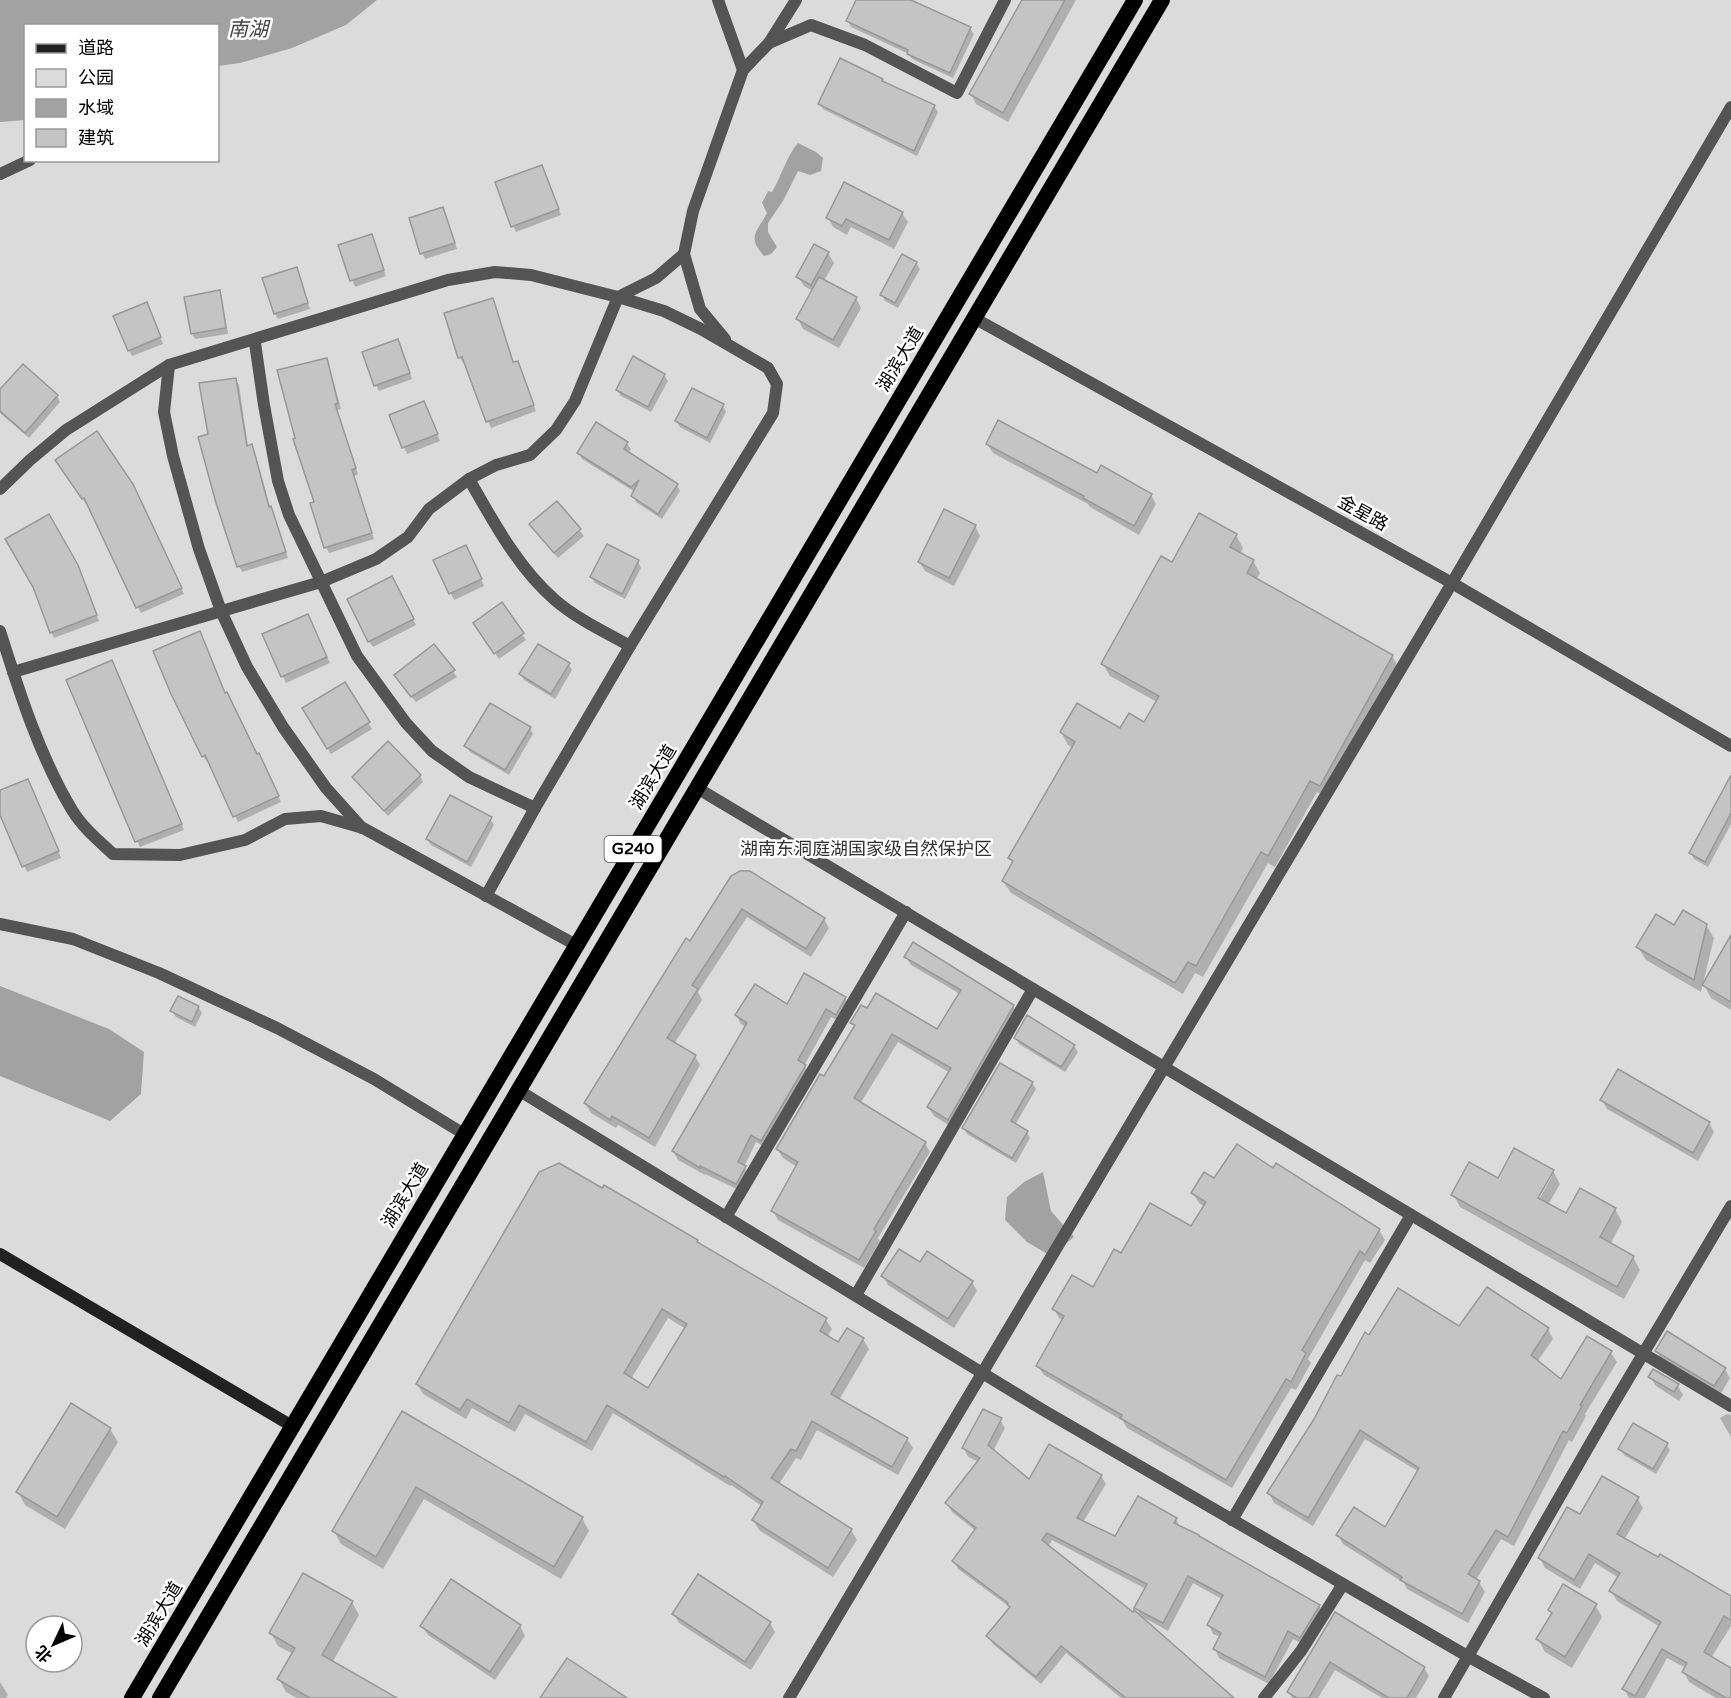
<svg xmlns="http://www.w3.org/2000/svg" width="1731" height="1698" font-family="'Varela Round','Noto Sans SC',sans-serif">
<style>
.green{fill:#dbdbdb;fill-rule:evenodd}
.water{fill:#a2a2a2}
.shadow{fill:#0003;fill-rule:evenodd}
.building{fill:#c4c4c4;stroke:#989898;stroke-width:1.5;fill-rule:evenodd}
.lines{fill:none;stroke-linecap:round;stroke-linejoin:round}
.trunk-casing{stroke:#dbdbdb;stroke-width:19}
.minor{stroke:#545454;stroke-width:12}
.tertiary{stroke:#545454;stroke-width:12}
.secondary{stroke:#212121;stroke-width:12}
.trunk{stroke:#000;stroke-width:16}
.labels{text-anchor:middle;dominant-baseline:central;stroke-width:5;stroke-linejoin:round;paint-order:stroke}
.shield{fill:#fff;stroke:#4c4c4c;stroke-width:1.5}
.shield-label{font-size:16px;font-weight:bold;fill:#000}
.street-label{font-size:18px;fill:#000;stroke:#fff}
.park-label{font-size:18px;fill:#323232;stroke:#fff}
.water-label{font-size:20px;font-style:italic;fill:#434343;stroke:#fff}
</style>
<rect width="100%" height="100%" fill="#fff"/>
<path class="green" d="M 0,0 L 1731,0 L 1731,1698 L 0,1698 ZM 26,26 L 218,26 L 218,160 L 26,160 ZM 36,1626 L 72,1626 L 72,1662 L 36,1662 Z"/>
<g class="water">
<polygon points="0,0 377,0 346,25 292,48 240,63 218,66 218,26 26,26 25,120 0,122"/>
<path d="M 798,143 L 816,152 L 823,158 L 821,171 L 810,175 L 798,171 L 783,201 L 768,223 L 768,232 L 777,247 L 771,254 L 764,256 C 747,237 756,233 767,213 L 762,203 L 768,191 L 772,192 C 782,175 786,157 798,143 Z"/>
<polygon points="0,986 109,1029 144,1052 141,1094 110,1121 0,1076"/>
<polygon points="1043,1172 1051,1211 1074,1237 1051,1256 1027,1242 1005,1220 1007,1197 1024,1182"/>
</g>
<g class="shadow">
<polygon points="857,0 911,0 970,29 974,34 953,78 912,59 909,54 851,27 848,21"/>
<polygon points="1023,0 1076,0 1008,122 976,104 971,94"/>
<polygon points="882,80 883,83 934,106 938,112 917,156 823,109 820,104"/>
<polygon points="545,172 561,215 516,232 513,226"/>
<polygon points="443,208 457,249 425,259 422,253"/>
<polygon points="902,213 908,222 894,249 851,227 847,235 833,227 828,218"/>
<polygon points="372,236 386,276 355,287 340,246"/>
<polygon points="828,253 834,263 824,281 856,298 861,308 839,348 803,329 798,319 813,291 804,286 798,277"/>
<polygon points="916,263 920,269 898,308 885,301 882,295"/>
<polygon points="296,269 310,309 278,319 275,314"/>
<polygon points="219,292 222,298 228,334 195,339 192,333"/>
<polygon points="495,306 514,364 520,369 536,411 491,428 466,362 463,363 460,357"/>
<polygon points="150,310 163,344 132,356 129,350"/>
<polygon points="400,346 412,379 379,391 376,385"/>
<polygon points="326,360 329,365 341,409 337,410 358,474 354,476 374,539 329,553 326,547 316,503"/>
<polygon points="23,366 57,396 60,402 29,438 0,413 0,392"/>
<polygon points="664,375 668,381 651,412 621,396 617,390"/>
<polygon points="236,380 239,385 248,447 252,446 255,452 270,507 288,558 242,572 239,566"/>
<polygon points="723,406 726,412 710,443 680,427 676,421"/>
<polygon points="426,408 440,441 407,454 391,416"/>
<polygon points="597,424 627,444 631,449 628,453 677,485 680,491 662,519 636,502 633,496 635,492 582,459 579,453"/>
<polygon points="987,444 1097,475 1151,495 1156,504 1139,535 1090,507 1088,504 993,453"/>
<polygon points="61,466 135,491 184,594 141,613 88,503 86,504"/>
<polygon points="557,503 584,536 558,558 535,530"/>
<polygon points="48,516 81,573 99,621 54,638 51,632"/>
<polygon points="975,526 980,536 954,586 925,571 919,562"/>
<polygon points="1236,535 1243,548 1240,554 1253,561 1260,573 1256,580 1392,656 1399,668 1327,797 1317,792 1275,867 1268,863 1203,977 1195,973 1183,994 1011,893 1003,881 1013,864 1010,858 1073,748 1068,745 1061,732 1121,730 1144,724 1157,702 1110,676 1103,664 1172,564"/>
<polygon points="469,553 484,586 454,600 435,561"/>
<polygon points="638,562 641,568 625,599 595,583 591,577"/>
<polygon points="395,584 416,625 373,647 369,641"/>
<polygon points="502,604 526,640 499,659 478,629"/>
<polygon points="311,621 330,663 286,683 264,635"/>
<polygon points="434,646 457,677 416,702 400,682"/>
<polygon points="569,665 572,670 555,699 524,680 521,674"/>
<polygon points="115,668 184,830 140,847 68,681"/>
<polygon points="344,684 372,729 331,754 304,709"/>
<polygon points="225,694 257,755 262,760 281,802 238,822 209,761 207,762 203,756"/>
<polygon points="530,728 533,734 509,775 470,752 466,746"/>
<polygon points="420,776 423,782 388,816 353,777"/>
<polygon points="31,786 61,858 27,872 0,811 0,792"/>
<polygon points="1731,800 1731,824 1708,867 1694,859 1691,853"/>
<polygon points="490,819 494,825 471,867 431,845 427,839"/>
<polygon points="732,877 824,919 829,928 811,957 747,917 698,992 702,1000 674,1044 695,1056 700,1065 655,1147 618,1125 616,1128 591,1113 585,1103"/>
<polygon points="1706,925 1714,938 1701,992 1646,960 1638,947 1675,927"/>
<polygon points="1731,944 1731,1010 1711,998 1704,985"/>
<polygon points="906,957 1013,1006 1018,1015 953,1128 934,1116 929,1108 950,1073 898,1042 860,1104 925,1143 930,1152 878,1238 880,1241 864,1268 778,1220 773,1211 797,1167 783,1158 777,1149 825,1078 855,1027 852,1023 938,1031 960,994 911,965"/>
<polygon points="845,998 850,1006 841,1022 831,1017 804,1066 810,1075 766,1148 756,1142 744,1167 750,1176 741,1191 705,1174 705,1175 678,1160 673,1151 746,1027 741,1024 736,1015"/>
<polygon points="198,1007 202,1013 195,1027 176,1017 172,1011"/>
<polygon points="1028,1017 1074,1046 1078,1052 1065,1072 1019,1044 1016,1038"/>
<polygon points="1032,1083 1036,1089 1015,1125 1027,1132 1030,1138 1016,1163 967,1134 964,1128"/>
<polygon points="1602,1100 1709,1123 1714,1132 1698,1161 1607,1109"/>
<polygon points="1277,1165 1379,1230 1385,1240 1370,1263 1365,1260 1308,1359 1311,1363 1296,1390 1291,1388 1232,1488 1127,1428 1123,1421 1044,1375 1038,1366 1063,1321 1059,1318 1054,1309 1094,1290 1122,1255 1192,1228 1205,1207 1199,1203 1193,1193 1214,1180 1273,1170"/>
<path d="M 1553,1171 L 1560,1184 L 1548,1205 L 1567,1215 L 1615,1209 L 1622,1222 L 1610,1245 L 1633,1257 L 1640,1270 L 1624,1299 L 1460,1207 L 1453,1194 L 1498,1180 ZM 1549,1176 L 1552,1176 L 1536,1205 L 1533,1203 Z"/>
<path d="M 697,1241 L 699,1245 L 826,1320 L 832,1329 L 827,1337 L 839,1344 L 863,1339 L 869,1349 L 839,1400 L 907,1439 L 913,1448 L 898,1475 L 817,1430 L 801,1460 L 796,1458 L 779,1484 L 851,1530 L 857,1540 L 833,1577 L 759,1530 L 753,1520 L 762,1506 L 731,1485 L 730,1486 L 613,1413 L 592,1451 L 525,1414 L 515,1432 L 472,1408 L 466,1419 L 423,1394 L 417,1384 ZM 668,1318 L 686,1329 L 649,1390 L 631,1379 Z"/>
<polygon points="920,1264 972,1282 977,1291 954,1328 888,1285 883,1276"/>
<polygon points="1460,1328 1548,1329 1553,1339 1537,1362 1562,1381 1611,1353 1617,1362 1585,1414 1586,1416 1572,1442 1569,1440 1514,1546 1501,1539 1476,1580 1479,1582 1485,1592 1468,1623 1407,1589 1404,1583 1343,1544 1338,1535 1385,1529 1419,1472 1365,1439 1313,1526 1274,1503 1269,1493 1370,1337"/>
<polygon points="1656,1351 1725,1369 1730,1378 1720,1395 1662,1360"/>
<polygon points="1650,1377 1678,1386 1683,1395 1679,1401 1656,1386"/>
<polygon points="403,1413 582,1518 589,1531 561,1579 424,1499 383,1569 341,1544 334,1531"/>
<polygon points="1727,1414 1731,1415 1731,1437 1720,1418"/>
<polygon points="1000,1420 1005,1428 993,1451 1030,1481 1101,1476 1106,1484 1083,1522 1115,1538 1176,1519 1180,1527 1319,1606 1324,1614 1304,1645 1293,1639 1269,1684 1219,1658 1215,1649 1221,1637 1213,1634 1209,1625 1222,1599 1193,1583 1168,1631 1141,1616 1136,1608 1146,1589 1052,1540 1048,1547 1231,1698 1121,1698 1066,1653 1041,1684 993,1644 988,1636 1011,1608 958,1569 954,1561 976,1531 952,1512 947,1504 979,1462 968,1457 964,1448"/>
<polygon points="110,1429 118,1442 65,1529 25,1505 18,1492"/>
<polygon points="1666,1444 1670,1450 1656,1474 1624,1455 1620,1449"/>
<polygon points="1637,1498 1643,1508 1624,1540 1731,1598 1731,1626 1711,1658 1731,1670 1731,1698 1716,1698 1689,1682 1684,1672 1686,1668 1667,1658 1645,1698 1629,1698 1624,1689 1660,1627 1617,1601 1611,1591 1619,1578 1595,1563 1580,1589 1545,1568 1540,1558 1581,1516"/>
<polygon points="352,1602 359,1615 332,1663 394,1698 297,1698 286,1692 279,1679 293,1654 278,1646 271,1633"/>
<polygon points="1595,1605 1602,1617 1572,1668 1545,1652 1538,1639 1552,1615 1549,1610"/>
<polygon points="674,1614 770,1623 775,1632 751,1670 679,1623"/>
<polygon points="1336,1614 1424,1668 1429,1676 1416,1698 1382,1698 1335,1670 1318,1698 1292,1698 1289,1692"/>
<polygon points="422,1626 520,1626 525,1636 495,1680 428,1635"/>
<polygon points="0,1682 8,1695 6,1698 0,1698"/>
</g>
<g class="building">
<polygon points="856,0 911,0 971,27 950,73 907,54 908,50 846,21"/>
<polygon points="1022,0 1065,0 1003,113 969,94"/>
<polygon points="840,58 883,79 882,81 935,105 914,151 818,104"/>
<polygon points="542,165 559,209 511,227 495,182"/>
<polygon points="844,182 903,212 889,240 846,219 842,226 826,218"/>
<polygon points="443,207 455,243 420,254 409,218"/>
<polygon points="372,234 384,270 350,281 338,245"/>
<polygon points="814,244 829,252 811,285 796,277"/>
<polygon points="902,254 917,262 895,303 880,295"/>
<polygon points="297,267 308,303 274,314 262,278"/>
<polygon points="819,277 857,297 833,340 796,319"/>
<polygon points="220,290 226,328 191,334 184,297"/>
<polygon points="493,298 513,362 518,361 534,405 486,422 462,357 458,358 444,313"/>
<polygon points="147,302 161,337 128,351 113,316"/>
<polygon points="398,339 410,373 374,386 362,352"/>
<polygon points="633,356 665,374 648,407 616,390"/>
<polygon points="327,358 338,403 335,404 356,468 352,470 372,533 324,548 310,503 314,502 293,439 295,438 277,370"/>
<polygon points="23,364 58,395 25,433 0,411 0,389"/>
<polygon points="236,378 247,446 252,444 269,507 271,506 286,552 237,567 216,503 198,437 208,434 199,383"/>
<polygon points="692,388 724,404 707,438 675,421"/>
<polygon points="424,401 438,434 402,448 389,415"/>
<polygon points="998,420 1097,473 1101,465 1152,494 1134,526 1083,498 1084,496 986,444"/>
<polygon points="596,422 628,442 624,449 678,484 658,514 631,496 639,480 631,487 577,453"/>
<polygon points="97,431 133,484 182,588 136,608 84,498 82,499 55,460"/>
<polygon points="557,501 581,529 554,553 529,524"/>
<polygon points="944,509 976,525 949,578 918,562"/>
<polygon points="1199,513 1237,534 1230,547 1254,560 1247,573 1393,655 1320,786 1310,781 1268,856 1261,852 1196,966 1188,962 1175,983 1002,881 1013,861 1008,858 1075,742 1060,732 1077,703 1120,728 1129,713 1144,722 1159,696 1101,664 1161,556 1172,562"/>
<polygon points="49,514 78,565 97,615 50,633 33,587 5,539"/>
<polygon points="607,544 639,560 622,594 590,577"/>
<polygon points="466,545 482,579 449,594 433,560"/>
<polygon points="392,576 414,619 368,642 347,599"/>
<polygon points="502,602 524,633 494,654 473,623"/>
<polygon points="308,614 327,657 281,677 262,634"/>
<polygon points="200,631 225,693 227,692 257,754 259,753 279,796 233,817 205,755 202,757 171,694 153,651"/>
<polygon points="434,644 455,670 411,697 394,675"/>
<polygon points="538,644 570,663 551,694 519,674"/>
<polygon points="112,660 182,824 135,842 66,680"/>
<polygon points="345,682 370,722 327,749 302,708"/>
<polygon points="490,703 531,727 505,770 464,746"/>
<polygon points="388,741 421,775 384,811 352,777"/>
<polygon points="1731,775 1731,813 1705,862 1689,853"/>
<polygon points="28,779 59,851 22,867 0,815 0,790"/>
<polygon points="450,795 492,817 467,862 426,839"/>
<polygon points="740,871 750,871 825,918 806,949 742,909 692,985 698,989 667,1038 696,1055 649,1138 612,1116 610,1120 584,1103 686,938 690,941 731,876"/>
<polygon points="1683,910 1707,924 1694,980 1636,947 1656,914 1674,925"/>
<polygon points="1731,935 1731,1002 1702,985"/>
<polygon points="913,942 1014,1005 948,1120 927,1107 951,1068 892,1034 854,1098 926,1142 874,1229 876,1231 859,1260 771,1211 798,1162 776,1149 820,1074 824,1076 855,1025 850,1023 861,1005 867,1008 876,993 937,1029 961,990 904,957"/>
<polygon points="804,973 846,997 836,1015 826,1009 798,1060 806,1065 761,1141 751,1135 738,1162 746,1166 736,1184 700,1166 700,1168 672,1151 747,1023 735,1015 755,984 787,1004"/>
<polygon points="178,996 199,1006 192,1022 170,1011"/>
<polygon points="1027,1015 1075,1045 1061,1067 1014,1038"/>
<polygon points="1000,1063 1033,1082 1011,1121 1028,1131 1012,1158 962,1128"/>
<polygon points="1618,1069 1710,1122 1693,1153 1600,1100"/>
<polygon points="1237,1144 1273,1168 1276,1163 1380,1229 1365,1255 1360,1251 1302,1350 1306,1353 1291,1382 1286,1379 1226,1480 1120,1418 1122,1415 1036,1366 1064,1316 1052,1309 1072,1275 1093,1287 1114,1249 1121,1253 1150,1203 1191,1226 1206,1202 1191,1193 1204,1172 1214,1178"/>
<polygon points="1514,1148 1554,1170 1538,1198 1566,1213 1580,1188 1616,1208 1600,1237 1634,1256 1617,1287 1451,1195 1469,1162 1498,1178"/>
<path d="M 559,1163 L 602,1188 L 604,1185 L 698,1240 L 697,1242 L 827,1318 L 820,1331 L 838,1342 L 847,1328 L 864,1338 L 831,1394 L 908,1438 L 892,1467 L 812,1421 L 796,1451 L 791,1449 L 771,1478 L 852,1529 L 828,1568 L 752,1520 L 763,1502 L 725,1476 L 724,1477 L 607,1405 L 586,1442 L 519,1405 L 509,1423 L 467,1399 L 460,1410 L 416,1384 L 539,1172 ZM 662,1309 L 687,1324 L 648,1388 L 624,1373 Z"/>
<polygon points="899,1249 920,1262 927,1251 973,1281 948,1319 881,1276"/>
<polygon points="1487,1287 1549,1328 1531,1355 1561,1379 1587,1336 1612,1351 1580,1405 1582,1406 1567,1433 1563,1431 1508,1537 1496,1530 1468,1574 1480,1581 1462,1614 1400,1580 1402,1577 1336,1535 1354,1507 1385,1527 1419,1468 1360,1430 1308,1518 1267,1493 1314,1419 1337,1375 1341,1376 1365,1332 1369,1335 1398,1288 1459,1326"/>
<polygon points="1667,1331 1726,1368 1714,1386 1655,1351"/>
<polygon points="1653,1369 1679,1384 1674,1392 1648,1377"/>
<polygon points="71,1403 111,1428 57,1517 16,1492"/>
<polygon points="983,1409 1002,1418 988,1445 1029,1479 1049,1444 1102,1475 1077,1518 1115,1536 1138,1496 1177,1518 1174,1523 1199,1535 1199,1536 1320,1605 1300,1638 1288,1631 1265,1677 1213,1649 1221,1633 1207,1625 1223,1595 1188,1576 1163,1623 1134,1608 1147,1584 1047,1533 1042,1540 1133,1612 1134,1610 1234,1698 1126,1698 1061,1646 1036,1677 986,1636 1010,1607 1007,1604 1008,1603 952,1561 976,1528 945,1503 980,1458 962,1448"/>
<polygon points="402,1411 583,1517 554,1567 416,1487 376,1557 332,1531"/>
<polygon points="1633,1423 1668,1443 1653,1469 1618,1449"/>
<polygon points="1602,1476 1639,1497 1617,1534 1658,1557 1660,1554 1731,1596 1731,1620 1724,1616 1704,1652 1731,1668 1731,1698 1726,1698 1682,1672 1687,1663 1662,1649 1635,1696 1622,1689 1661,1622 1609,1591 1620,1573 1589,1554 1574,1580 1538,1558 1567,1507 1580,1514"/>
<polygon points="303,1573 353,1601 322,1655 397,1698 310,1698 277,1679 295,1648 269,1633"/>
<polygon points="698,1574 771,1622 745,1662 672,1614"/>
<polygon points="451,1579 521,1625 490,1672 420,1626"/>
<polygon points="1563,1584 1597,1604 1565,1657 1536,1639 1552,1613 1548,1610"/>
<polygon points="1335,1612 1425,1667 1407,1698 1389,1698 1330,1662 1309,1698 1297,1698 1287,1692"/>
<polygon points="567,1658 627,1698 540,1698"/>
</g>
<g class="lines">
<defs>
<g id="trunk">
<polyline points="132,1698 1135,0"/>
<polyline points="160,1698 1162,0"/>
</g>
</defs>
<use href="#trunk" class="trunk-casing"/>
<g class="minor">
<polyline points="718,0 743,70"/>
<polyline points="769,43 811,25 865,45 957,93 1005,0"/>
<polyline points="0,174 30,160"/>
<polyline points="725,339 700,309 684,254 693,211 743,70 769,43 796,0"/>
<polyline points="255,343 264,405 278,481 289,515 357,656 406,723 432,751 469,777 535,808 630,646 773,413 777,384 768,368 701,329 664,311 618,297 575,401 556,430 530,455 496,465 469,479"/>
<polyline points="169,365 164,412 173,456 199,549 221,611 247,667 283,727 326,788 362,828"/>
<polyline points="0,489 30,460 66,430 169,365 448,280 495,272 531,275 618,297 656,278 684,254"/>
<path d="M 0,631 C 19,691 39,755 72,810 C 83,828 99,841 113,854 L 180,855 L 245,840 L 285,819 L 321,816 L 363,828 L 576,945"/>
<path d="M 13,672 L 321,582 L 376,559 L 408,537 L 429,509 L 469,479 C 493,521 518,568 555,600 C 577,619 605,632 630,646"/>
<polyline points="486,896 535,808"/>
<polyline points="0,924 73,939 159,973 277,1028 374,1079 464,1134"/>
<polyline points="518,1090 1043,1410 1469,1657 1544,1698"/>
<polyline points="726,1217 906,912"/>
<polyline points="856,1295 1033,989"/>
<polyline points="1232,1520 1411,1215"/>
<polyline points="789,1698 1452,583 1731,107"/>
<polyline points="1264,1698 1301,1651 1343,1584"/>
</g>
<g class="tertiary">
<polyline points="974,318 1452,583 1731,746"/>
<polyline points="697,788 1731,1406"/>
<polyline points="1444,1698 1605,1418 1731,1206"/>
</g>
<polyline class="secondary" points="0,1254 292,1426"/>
<use href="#trunk" class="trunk"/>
</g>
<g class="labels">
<rect class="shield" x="604.5" y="836" width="57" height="26" rx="4.5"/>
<g class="shield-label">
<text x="633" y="849">G240</text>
</g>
<g class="street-label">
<text transform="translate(900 359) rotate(-59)">湖滨大道</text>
<text transform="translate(1363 513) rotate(29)">金星路</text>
<text transform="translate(653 777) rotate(-59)">湖滨大道</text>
<text transform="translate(405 1195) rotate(-59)">湖滨大道</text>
<text transform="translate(159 1614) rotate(-59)">湖滨大道</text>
</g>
<g class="park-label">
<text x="866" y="849">湖南东洞庭湖国家级自然保护区</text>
</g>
<g class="water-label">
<text x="248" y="30">南湖</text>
</g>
</g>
<rect x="24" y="24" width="195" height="138" fill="#ffffff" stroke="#999999" stroke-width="1.5"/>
<rect x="36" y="44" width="30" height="9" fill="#212121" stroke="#999999" stroke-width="1.5"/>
<text x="78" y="54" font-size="18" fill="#000000">道路</text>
<rect x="36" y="69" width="30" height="18" fill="#dbdbdb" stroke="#999999" stroke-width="1.5"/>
<text x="78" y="84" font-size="18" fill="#000000">公园</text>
<rect x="36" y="99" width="30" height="18" fill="#a2a2a2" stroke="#999999" stroke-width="1.5"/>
<text x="78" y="114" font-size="18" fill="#000000">水域</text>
<rect x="36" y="129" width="30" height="18" fill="#c4c4c4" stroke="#999999" stroke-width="1.5"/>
<text x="78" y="144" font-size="18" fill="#000000">建筑</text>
<g transform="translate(54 1644) rotate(226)"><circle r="28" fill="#ffffff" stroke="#999999" stroke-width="1.5"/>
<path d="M0-4.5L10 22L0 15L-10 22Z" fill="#000000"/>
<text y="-9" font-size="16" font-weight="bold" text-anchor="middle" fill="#000000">北</text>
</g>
</svg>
